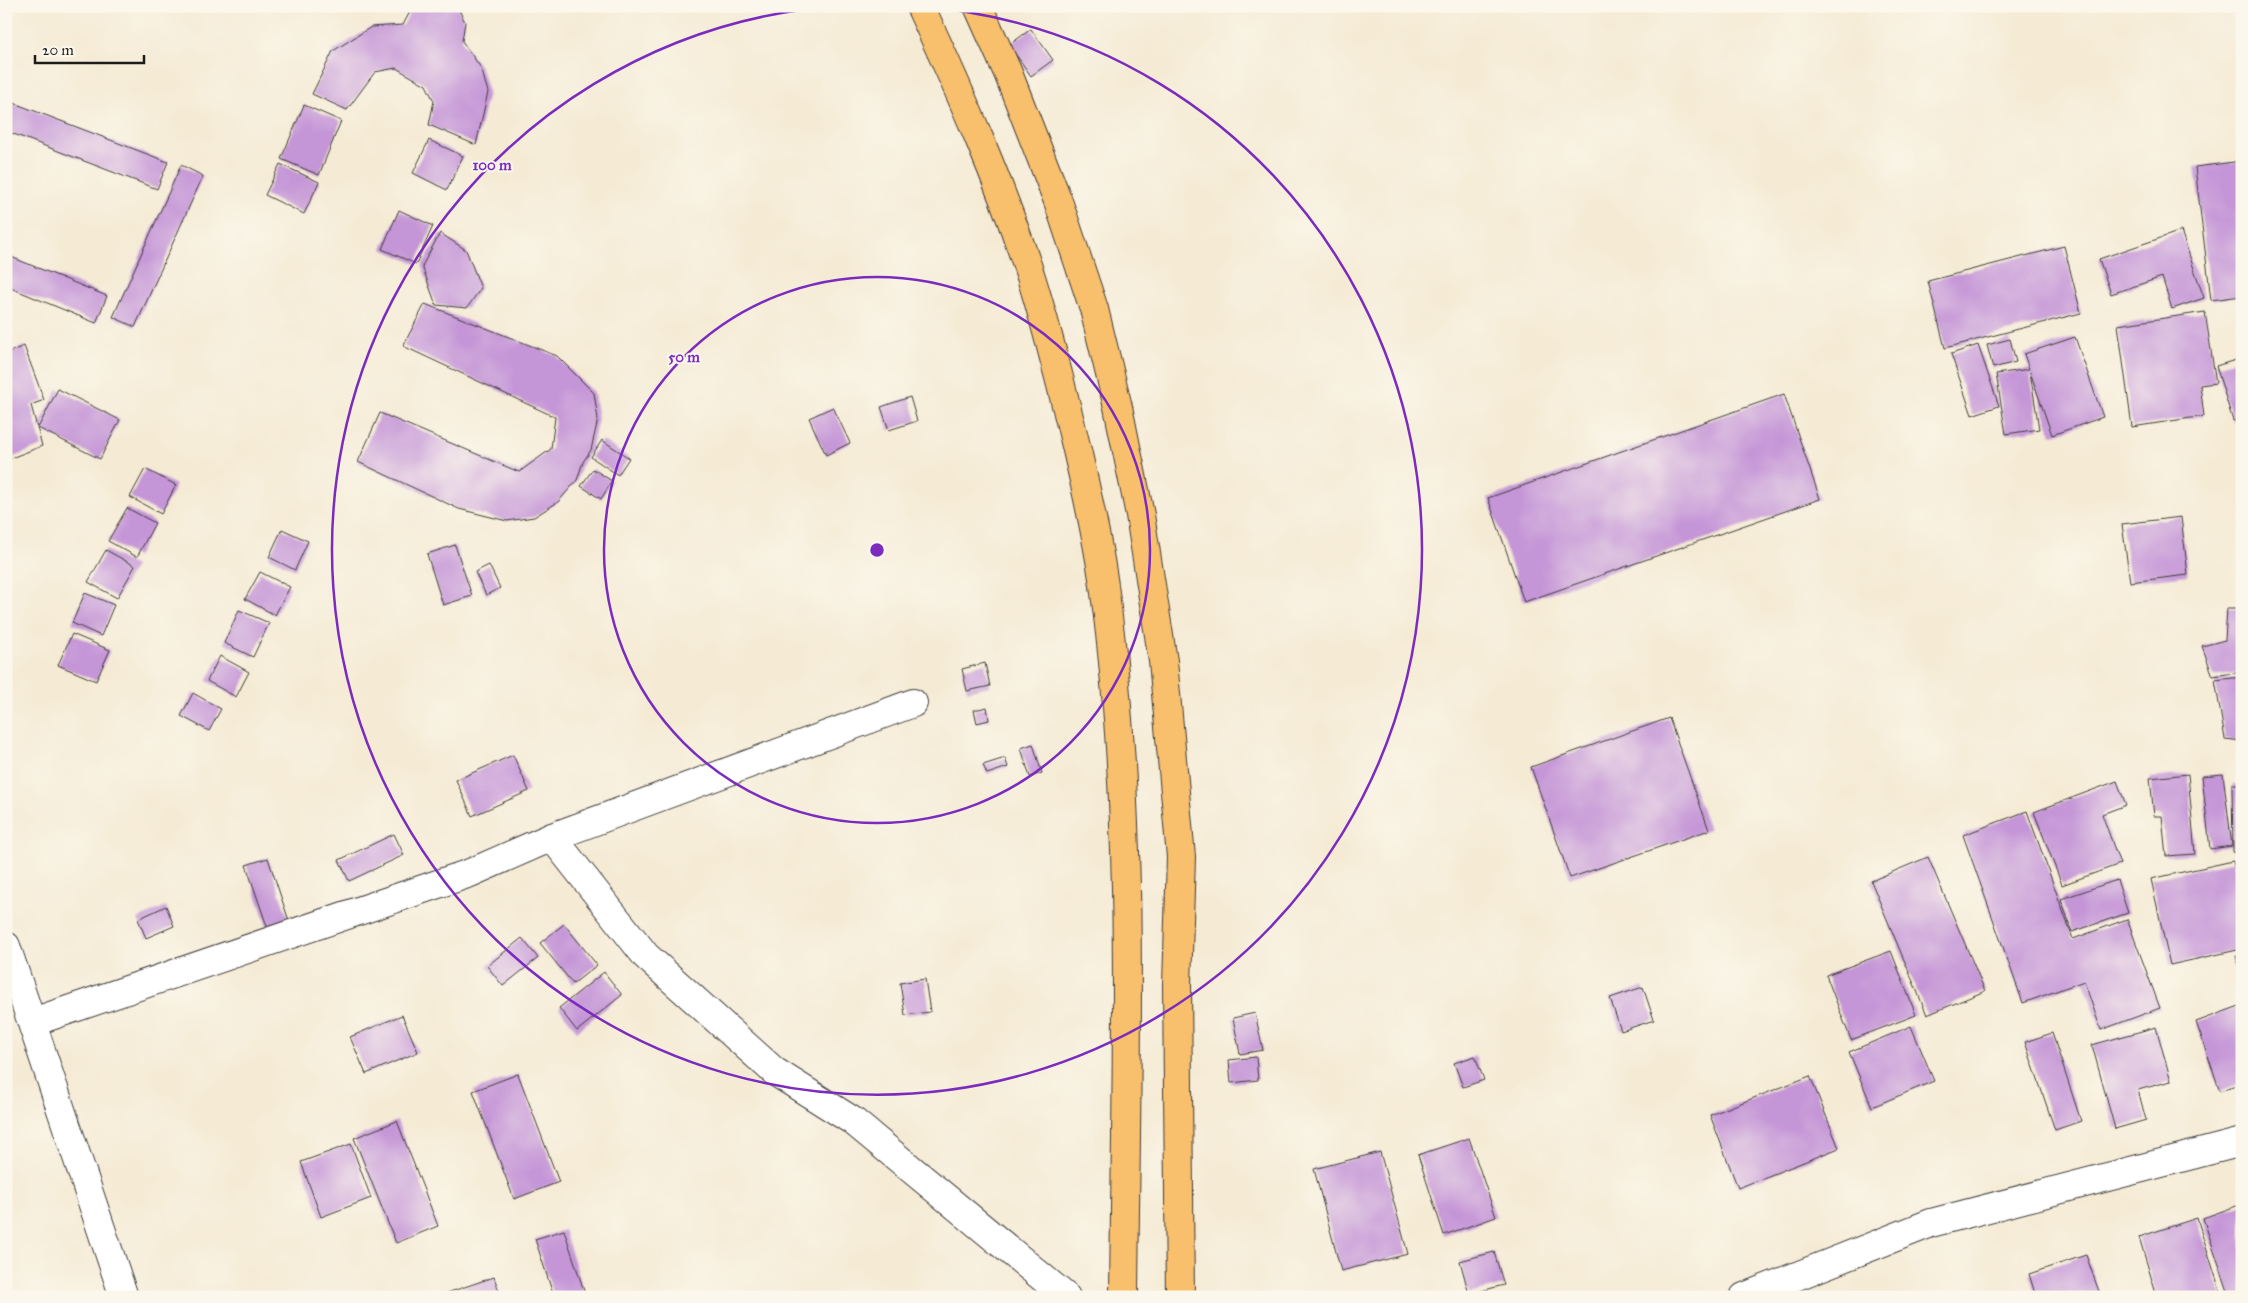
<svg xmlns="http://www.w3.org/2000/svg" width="2248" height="1303" font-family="'IM FELL Great Primer',serif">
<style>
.building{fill:#c596d7}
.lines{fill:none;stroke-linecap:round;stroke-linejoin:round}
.minor-casing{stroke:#3d3b38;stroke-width:30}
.highway-casing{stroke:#3d3b38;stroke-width:30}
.minor{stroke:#fff;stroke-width:28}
.highway{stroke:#f8bf6c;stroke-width:28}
.ring{fill:none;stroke:#7b2cbf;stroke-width:2.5}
.centre{fill:#7b2cbf;stroke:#fbf7ec;stroke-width:2.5}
.ring-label{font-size:15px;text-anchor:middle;font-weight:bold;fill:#7b2cbf;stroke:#fbf7ec;stroke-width:4;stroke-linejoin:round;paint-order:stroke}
</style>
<rect width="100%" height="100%" fill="#fbf7ec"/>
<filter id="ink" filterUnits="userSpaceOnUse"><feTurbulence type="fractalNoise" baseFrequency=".02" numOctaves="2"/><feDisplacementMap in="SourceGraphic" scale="10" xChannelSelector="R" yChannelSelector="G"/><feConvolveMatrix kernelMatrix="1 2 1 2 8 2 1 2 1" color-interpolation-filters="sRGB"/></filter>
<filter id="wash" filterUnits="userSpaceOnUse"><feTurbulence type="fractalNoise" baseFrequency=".0096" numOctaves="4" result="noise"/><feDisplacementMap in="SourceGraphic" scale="20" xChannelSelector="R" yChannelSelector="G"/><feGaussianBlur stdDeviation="1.12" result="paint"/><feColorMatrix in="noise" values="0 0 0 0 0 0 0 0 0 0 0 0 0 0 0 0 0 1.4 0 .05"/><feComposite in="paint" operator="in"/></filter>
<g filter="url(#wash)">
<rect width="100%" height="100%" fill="#f5ebd5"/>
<g id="blocks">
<g class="building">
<polygon points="413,6 457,6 465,22 462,41 481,68 488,92 476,145 429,125 434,101 426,85 396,68 375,72 347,110 312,94 333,51 371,27 403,25"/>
<polygon points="1031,29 1053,60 1031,76 1009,45"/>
<polygon points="6,100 168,162 157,189 6,131"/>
<polygon points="304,105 341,121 319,175 281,159"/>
<polygon points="429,140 463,156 447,190 413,173"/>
<polygon points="2242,161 2242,296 2211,300 2195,167"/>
<polygon points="280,164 319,182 304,214 265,195"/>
<polygon points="181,165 203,176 135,327 113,317"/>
<polygon points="399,210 433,226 416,264 382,249"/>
<polygon points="2181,231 2204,298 2172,309 2162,277 2111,294 2099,259"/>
<polygon points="440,233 466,250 481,288 467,308 436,305 422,266"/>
<polygon points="2064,246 2081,313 1945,348 1928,281"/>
<polygon points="6,255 107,296 96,323 6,286"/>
<polygon points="425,304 557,356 594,393 598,419 591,450 583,462 577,480 558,502 534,517 507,521 459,509 358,462 380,413 519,472 551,449 555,417 403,346"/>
<polygon points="2205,312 2216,383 2200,385 2204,416 2132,427 2118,325"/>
<polygon points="2075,337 2103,417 2052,435 2030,372 2039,429 2006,434 1996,374 2029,369 2024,354"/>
<polygon points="2010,339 2016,362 1993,368 1987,345"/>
<polygon points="1978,345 1999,406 1972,415 1951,354"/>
<polygon points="24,346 44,400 31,405 42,446 6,460 6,353"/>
<polygon points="2242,358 2242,418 2233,421 2216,366"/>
<polygon points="58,389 120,420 100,459 38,428"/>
<polygon points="1784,394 1820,499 1524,602 1488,498"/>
<polygon points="910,397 917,421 889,430 881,407"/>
<polygon points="833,407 850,443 826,455 809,418"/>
<polygon points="602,440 629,458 618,475 591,457"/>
<polygon points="145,469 176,485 161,514 130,497"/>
<polygon points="593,469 612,481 601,499 581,486"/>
<polygon points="127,508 155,523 137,557 108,541"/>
<polygon points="2181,517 2188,575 2130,582 2122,524"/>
<polygon points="282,529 308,541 295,570 269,557"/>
<polygon points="455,545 472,596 443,605 427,554"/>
<polygon points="106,550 135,566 117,598 88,582"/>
<polygon points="489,565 500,588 486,595 475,572"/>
<polygon points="260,572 290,587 275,615 245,599"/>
<polygon points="85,593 114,605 101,636 72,623"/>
<polygon points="2227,608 2242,608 2242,672 2213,676 2202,646 2225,640"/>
<polygon points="239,610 269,623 253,657 224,643"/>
<polygon points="72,634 110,650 96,681 58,665"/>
<polygon points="220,656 249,672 236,697 207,681"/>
<polygon points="985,663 990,686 967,691 962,669"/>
<polygon points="2242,677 2242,741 2225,739 2215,680"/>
<polygon points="193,693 221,709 209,731 181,716"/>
<polygon points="987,707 989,720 977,723 974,710"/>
<polygon points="1669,718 1709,830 1570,878 1531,767"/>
<polygon points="1033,744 1042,773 1030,777 1021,748"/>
<polygon points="513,755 529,791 472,816 456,780"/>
<polygon points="1005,758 1008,767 987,774 983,765"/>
<polygon points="2188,774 2195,854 2166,856 2162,816 2154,816 2150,778"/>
<polygon points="2223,774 2232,846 2210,849 2202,776"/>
<polygon points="2117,781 2126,805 2102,814 2120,864 2062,885 2034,812"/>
<polygon points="2232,784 2242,784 2242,853 2233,852"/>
<polygon points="2027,811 2073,939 2127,919 2160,1008 2101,1030 2084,981 2023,1003 1963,835"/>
<polygon points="394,834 404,855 349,881 339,860"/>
<polygon points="1928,857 1985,991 1927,1015 1871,881"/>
<polygon points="268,858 291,927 270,935 246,865"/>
<polygon points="2233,861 2242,899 2242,949 2170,965 2151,879"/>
<polygon points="2117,880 2128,913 2072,932 2061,899"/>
<polygon points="166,906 174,926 146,938 138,919"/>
<polygon points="564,924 597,965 573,984 540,943"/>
<polygon points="522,938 538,958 503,986 487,966"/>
<polygon points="1891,951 1916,1015 1851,1040 1826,975"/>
<polygon points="2242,955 2242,978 2241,978 2236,956"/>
<polygon points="604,972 622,995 577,1031 559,1008"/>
<polygon points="925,979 930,1012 905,1015 900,983"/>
<polygon points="1643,987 1654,1020 1621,1031 1610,998"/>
<polygon points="2242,1005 2242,1083 2220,1091 2196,1022"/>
<polygon points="1255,1013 1263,1050 1240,1054 1233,1018"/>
<polygon points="402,1015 418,1052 366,1074 350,1037"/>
<polygon points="1911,1026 1934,1081 1872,1107 1849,1052"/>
<polygon points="2156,1027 2171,1081 2138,1090 2146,1120 2115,1129 2092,1045"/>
<polygon points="2052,1033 2081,1121 2055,1130 2025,1042"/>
<polygon points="1475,1056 1484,1080 1463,1087 1454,1063"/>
<polygon points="1256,1057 1258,1080 1231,1083 1229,1060"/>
<polygon points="518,1074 559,1182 514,1199 473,1091"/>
<polygon points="1810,1076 1839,1148 1738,1188 1710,1115"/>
<polygon points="397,1121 438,1226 396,1243 354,1138"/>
<polygon points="1469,1138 1496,1217 1444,1235 1418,1155"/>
<polygon points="351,1144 371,1198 321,1217 301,1162"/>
<polygon points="1380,1152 1408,1254 1341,1271 1314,1169"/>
<polygon points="2242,1204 2242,1295 2230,1297 2203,1218"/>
<polygon points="2197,1218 2222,1297 2157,1297 2139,1237"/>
<polygon points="564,1230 586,1297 554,1297 535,1239"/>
<polygon points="1494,1252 1504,1285 1469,1294 1460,1261"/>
<polygon points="2086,1255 2101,1297 2036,1297 2029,1274"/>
<polygon points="494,1277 501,1297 438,1297 438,1296"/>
</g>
</g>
</g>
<g filter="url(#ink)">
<use href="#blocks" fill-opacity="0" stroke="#3d3b38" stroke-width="1"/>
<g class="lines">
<defs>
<g id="minor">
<polyline points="552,837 913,703"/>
<polyline points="6,946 124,1297"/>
<polyline points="33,1022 470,873 552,837 646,956 774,1071 853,1121 1066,1297"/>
<polyline points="1744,1297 1931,1223 2242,1142"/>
</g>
<g id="highway">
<path d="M 920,6 C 961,94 1001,184 1031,277 C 1049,334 1063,392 1077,450 C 1088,497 1099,545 1105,593 C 1136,826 1126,1062 1124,1297"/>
<polyline points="978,6 1008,73 1058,201 1094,309 1118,407 1140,515 1163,661 1181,857 1177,985 1180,1297"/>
</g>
</defs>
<use href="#minor" class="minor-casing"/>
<use href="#highway" class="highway-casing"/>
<use href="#minor" class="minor"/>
<use href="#highway" class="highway"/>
</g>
</g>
<g class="ring">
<circle cx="877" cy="550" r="273"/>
<path d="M915 6A545 545 0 1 1 839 6"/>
</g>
<circle cx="877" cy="550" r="8" class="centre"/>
<g class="ring-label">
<text x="492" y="170">100 m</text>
<text x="684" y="362">50 m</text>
</g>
<rect width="2248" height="1303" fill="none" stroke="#fbf7ec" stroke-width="25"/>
<path d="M35 55v8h109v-8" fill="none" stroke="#1c1c1c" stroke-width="2.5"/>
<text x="42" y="55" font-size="15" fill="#1c1c1c" stroke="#fbf7ec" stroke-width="4" paint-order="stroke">20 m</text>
</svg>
